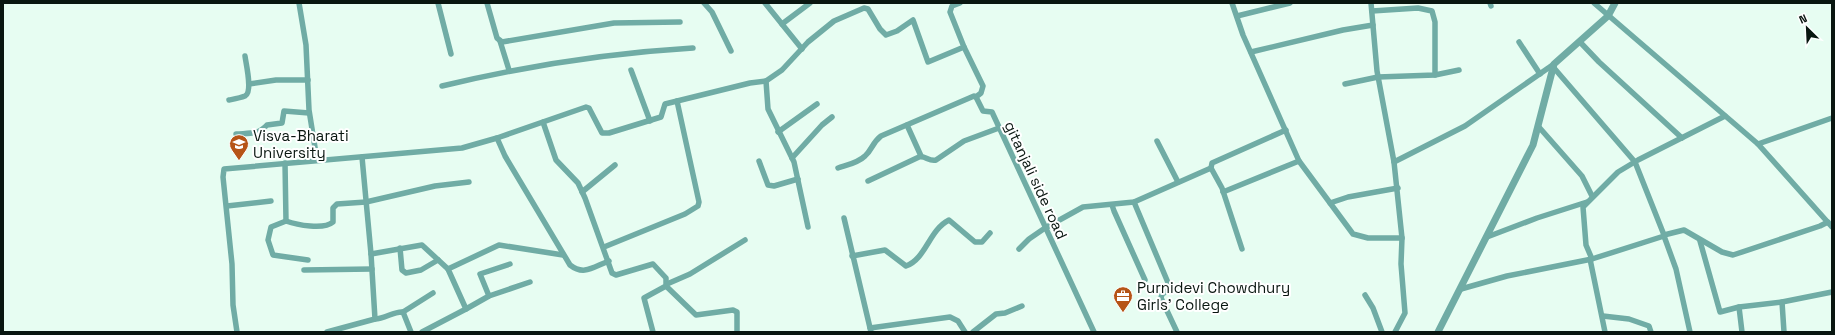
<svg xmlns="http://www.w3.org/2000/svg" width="1835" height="335" font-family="'Space Grotesk',sans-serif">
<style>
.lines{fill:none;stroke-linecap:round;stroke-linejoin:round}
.minor{stroke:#70aca5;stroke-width:5.5}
.tertiary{stroke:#70aca5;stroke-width:7}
.labels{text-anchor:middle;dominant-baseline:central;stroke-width:4;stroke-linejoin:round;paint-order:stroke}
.poi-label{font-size:15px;fill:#091610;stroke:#fff;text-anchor:start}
.street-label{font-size:15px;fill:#091610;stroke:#fff}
</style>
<rect width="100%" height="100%" fill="#e7fdf2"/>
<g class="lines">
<g class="minor">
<polyline points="299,3 306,45 309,110 317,160"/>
<polyline points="438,3 451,54"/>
<polyline points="487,3 497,38 502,42 614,23 680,22"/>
<polyline points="704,3 712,12 731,51"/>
<polyline points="765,3 802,49"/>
<polyline points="1232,3 1243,35 1299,161 1353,234 1368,238 1402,238"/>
<polyline points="1371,3 1377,71 1394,162 1402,238 1401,264 1405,313 1395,332"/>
<polyline points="1490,3 1491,6"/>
<polyline points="1594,3 1758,144 1832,118"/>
<polyline points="1372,11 1418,8 1432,11 1435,22 1435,75"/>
<polyline points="1237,16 1290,3"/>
<polyline points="782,24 810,3"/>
<polyline points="500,41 509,70"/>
<polyline points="1519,42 1540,74"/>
<polyline points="1580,42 1599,62 1682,138"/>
<polyline points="964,47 983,86 981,93 976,97 983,111 992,112 1094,332"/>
<polyline points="1251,52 1343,30 1373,25"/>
<polyline points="1554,68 1635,162 1664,235 1684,230 1722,252 1733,255 1820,226 1828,222"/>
<polyline points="631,70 650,121"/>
<polyline points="766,81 768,109 794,162 808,227"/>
<polyline points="249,84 276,80 308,80"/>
<polyline points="1345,84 1378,77 1435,75 1459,70"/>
<path d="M 442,86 C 525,66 608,53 693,48"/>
<path d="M 229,100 C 234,99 240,98 245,96 C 253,92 246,64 245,56"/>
<polyline points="543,122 556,160 578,183 585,198 612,273 616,275 653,264 666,278 666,286 644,298 653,332"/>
<polyline points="907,125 921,156"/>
<polyline points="1538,126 1582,176 1592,196"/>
<polyline points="778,132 817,104"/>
<path d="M 236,134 C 249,133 258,135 267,125 L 282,123 L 284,111 L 309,113"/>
<path d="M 497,138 L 505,156 L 570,265 C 584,276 593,267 609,261"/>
<polyline points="1157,141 1178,182"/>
<polyline points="1758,144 1832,227"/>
<polyline points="792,158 822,125 832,117"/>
<polyline points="759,161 768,185 774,186 798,179"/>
<polyline points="1394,162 1465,126 1554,64"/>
<polyline points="285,163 286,221"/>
<path d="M 838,168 C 847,165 858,163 865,156 C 872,150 872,143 881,136 L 974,96 L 976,97"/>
<polyline points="1211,168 1212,163 1286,130"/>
<path d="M 868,181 L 919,157 C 925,155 929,162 936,160 L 964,141 L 999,128"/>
<polyline points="582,192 615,165"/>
<polyline points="1223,192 1299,161"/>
<polyline points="1134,202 1169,285 1169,290 1162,294 1161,298 1177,332"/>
<polyline points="1330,203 1348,197 1398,188"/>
<polyline points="1112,205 1114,211 1145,280"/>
<polyline points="227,206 271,201"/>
<polyline points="844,218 871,332"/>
<polyline points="1487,237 1537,218 1587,202"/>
<polyline points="1700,241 1720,312 1739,307 1782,302 1832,292"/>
<polyline points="604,247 685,214 698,206 699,202 677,101"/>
<polyline points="400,248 402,270 406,273 421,270 438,260"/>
<polyline points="1019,249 1029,239 1045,228 1083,207 1134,202 1211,168 1222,188 1242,249"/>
<polyline points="371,254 422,245 448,269"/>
<path d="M 852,256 L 885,250 L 906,266 C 926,259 929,230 949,220 L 975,242 L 982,242 L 990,233"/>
<polyline points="1590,259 1605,332"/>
<path d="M 308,260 L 273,255 L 268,240 L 271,227 L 286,221 C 297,225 324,230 333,222 L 333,208 L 337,204 L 366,202 L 435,186 L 469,182"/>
<polyline points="304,270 372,269"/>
<polyline points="667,284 690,274 745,240"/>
<polyline points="666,286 696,315 733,310 737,312 737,332"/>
<polyline points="1461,289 1507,276 1592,259"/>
<polyline points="1365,295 1373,308 1382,332"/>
<polyline points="489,296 480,274 510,264"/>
<polyline points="1782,302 1784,332"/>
<polyline points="1739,307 1742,332"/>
<polyline points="466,309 489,296 530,282"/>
<polyline points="403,312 433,293"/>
<polyline points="1603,316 1629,319 1649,326 1651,332"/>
<path d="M 375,319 C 385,319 394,311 403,312 L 411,332"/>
<polyline points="870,328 950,317 958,321 965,332"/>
<polyline points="237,332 233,305 232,264 223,177 224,169 462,148 497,138 586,107 589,108 602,133 609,133 661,117 665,104 750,83 766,81 782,70 808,42 834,21 864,8 868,9 880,29 886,35 897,31 913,20 928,62 964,47 950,12 952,6 960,3"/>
<polyline points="327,332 375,319 371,254 362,157"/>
<polyline points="422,332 466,309 448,269 499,245 563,255"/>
<polyline points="973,332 996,314 1005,313 1022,306"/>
<polyline points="1690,332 1676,269 1664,236 1592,259 1586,245 1583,207 1618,172 1638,160 1725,116"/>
</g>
<polyline class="tertiary" points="1438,332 1533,145 1554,64 1608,16 1615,3"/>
</g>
<defs>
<symbol id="university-pin" viewBox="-11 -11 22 30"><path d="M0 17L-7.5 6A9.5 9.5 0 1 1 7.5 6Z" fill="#b65417" stroke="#fff"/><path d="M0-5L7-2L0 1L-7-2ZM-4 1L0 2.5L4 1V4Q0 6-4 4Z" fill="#fff"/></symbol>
<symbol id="office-pin" viewBox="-11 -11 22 30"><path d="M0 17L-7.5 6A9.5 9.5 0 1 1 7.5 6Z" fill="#b65417" stroke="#fff"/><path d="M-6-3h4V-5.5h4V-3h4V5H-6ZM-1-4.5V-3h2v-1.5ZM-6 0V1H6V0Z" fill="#fff"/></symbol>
</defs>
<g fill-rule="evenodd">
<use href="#university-pin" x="228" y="133" width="22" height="30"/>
<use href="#office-pin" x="1112" y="285" width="22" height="30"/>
</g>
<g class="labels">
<g class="poi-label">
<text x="253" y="135">Visva-Bharati<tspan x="253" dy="17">University</tspan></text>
<text x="1137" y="287">Purnidevi Chowdhury<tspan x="1137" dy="17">Girls' College</tspan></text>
</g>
<g class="street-label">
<text transform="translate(1036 180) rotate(65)">gitanjali side road</text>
</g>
</g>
<rect width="1835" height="335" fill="none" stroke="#091610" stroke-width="8"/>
<g transform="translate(1807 28) rotate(336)" stroke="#ffffff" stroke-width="3" paint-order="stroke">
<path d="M0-3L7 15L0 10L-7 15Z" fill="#091610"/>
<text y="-6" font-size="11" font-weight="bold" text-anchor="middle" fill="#091610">N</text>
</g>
</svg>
